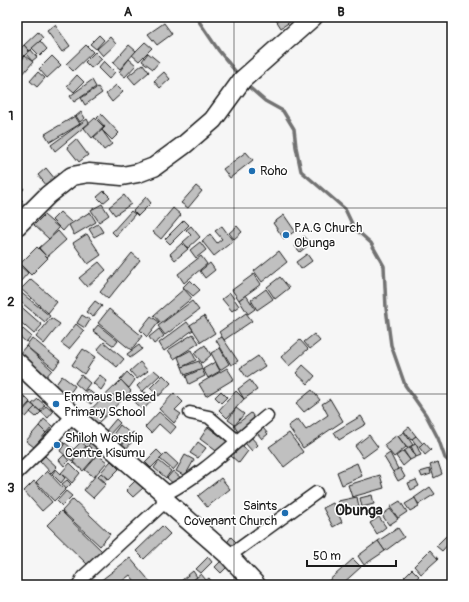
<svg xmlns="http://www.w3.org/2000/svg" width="469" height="602" font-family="Pangolin,sans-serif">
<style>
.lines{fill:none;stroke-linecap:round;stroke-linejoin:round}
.stream{stroke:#727272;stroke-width:3.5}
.building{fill:#c0c0c0;stroke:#1c1c1c}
.street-casing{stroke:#1c1c1c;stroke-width:15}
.secondary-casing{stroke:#1c1c1c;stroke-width:21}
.street{stroke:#fff;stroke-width:12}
.secondary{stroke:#fff;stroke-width:18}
.grid{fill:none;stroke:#1c1c1c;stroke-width:1;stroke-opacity:0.55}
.poi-dot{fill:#1f6fb2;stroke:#fff;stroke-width:1.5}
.labels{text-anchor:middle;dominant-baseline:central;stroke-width:3;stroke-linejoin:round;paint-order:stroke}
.poi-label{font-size:13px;fill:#1c1c1c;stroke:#fff;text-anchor:start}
.quarter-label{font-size:15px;font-weight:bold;fill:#1c1c1c;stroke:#fff}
.neatline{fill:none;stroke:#1c1c1c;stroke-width:1.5}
.grid-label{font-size:13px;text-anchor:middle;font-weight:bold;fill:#1c1c1c}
</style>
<rect width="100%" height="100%" fill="#f6f6f6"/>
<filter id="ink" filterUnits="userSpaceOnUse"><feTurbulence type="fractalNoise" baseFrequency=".025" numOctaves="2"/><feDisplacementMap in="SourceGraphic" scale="8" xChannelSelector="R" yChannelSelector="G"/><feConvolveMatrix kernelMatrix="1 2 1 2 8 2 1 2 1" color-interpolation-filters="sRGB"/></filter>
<g filter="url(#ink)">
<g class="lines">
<g class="stream">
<polyline points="196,17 219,51 236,72"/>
<polyline points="249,87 265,101 283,111 294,129 296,147 301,171 345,209 354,228 371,243 384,266 386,308 391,345 405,385 426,415 438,438 445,458 452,464"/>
</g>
</g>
<g class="building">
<polygon points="281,17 297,17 281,28 276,20"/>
<polygon points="164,23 172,34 157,45 148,34"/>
<polygon points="55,25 70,46 62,52 47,31"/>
<polygon points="38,32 43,38 30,51 24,45"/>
<polygon points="99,35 104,40 96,49 90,44"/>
<polygon points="110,37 116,44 103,56 97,49"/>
<polygon points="40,41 47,49 40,56 32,48"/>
<polygon points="145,42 152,48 139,61 132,55"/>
<polygon points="24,45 29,51 18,62 17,52"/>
<polygon points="86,45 93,52 73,71 66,64"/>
<polygon points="129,45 136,51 120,69 113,63"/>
<polygon points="31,50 37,57 32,61 26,54"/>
<polygon points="95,52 102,59 91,68 85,62"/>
<polygon points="148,53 159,62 153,69 142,61"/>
<polygon points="25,56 33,62 17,81 17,65"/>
<polygon points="52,56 61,65 47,78 39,69"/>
<polygon points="129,59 136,65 125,77 119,72"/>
<polygon points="104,61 115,72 109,79 98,68"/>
<polygon points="143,64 149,72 135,84 128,76"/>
<polygon points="38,72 45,78 37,87 30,81"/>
<polygon points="164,72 170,79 160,88 154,81"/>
<polygon points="77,75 84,82 74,92 67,86"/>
<polygon points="92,80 96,87 74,102 70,96"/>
<polygon points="116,85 123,92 112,102 106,94"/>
<polygon points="98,87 102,93 85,105 81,98"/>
<polygon points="81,112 85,118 80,122 76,116"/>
<polygon points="101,114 119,133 112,140 102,130 105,127 97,118"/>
<polygon points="75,116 80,124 50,142 45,134"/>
<polygon points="95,118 104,127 92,138 84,128"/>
<polygon points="87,119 89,123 55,151 51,145"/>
<polygon points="102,130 112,144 104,150 94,137"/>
<polygon points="76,139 88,155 79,162 67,147"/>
<polygon points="246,152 253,160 230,178 223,169"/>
<polygon points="46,168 55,179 47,186 38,175"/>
<polygon points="17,181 24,189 17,195"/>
<polygon points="196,186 202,191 188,208 181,203"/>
<polygon points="104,191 110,197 103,203 97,197"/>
<polygon points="124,195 131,204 115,215 109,207"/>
<polygon points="17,196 31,210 17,222"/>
<polygon points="146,197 151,203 138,216 133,211"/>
<polygon points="102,204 109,215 99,222 91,210"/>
<polygon points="173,208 181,215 161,239 153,232"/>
<polygon points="131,211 135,214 116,236 112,232"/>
<polygon points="60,212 71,222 63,231 52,220"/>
<polygon points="90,212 96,222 74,235 69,225"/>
<polygon points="44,215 59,228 49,239 34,225"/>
<polygon points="284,215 295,231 284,239 273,223"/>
<polygon points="184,220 189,225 170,244 165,239"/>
<polygon points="98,224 103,232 94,237 89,229"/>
<polygon points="191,226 200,237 188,248 183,242 191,235 186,230"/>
<polygon points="222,226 233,241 214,256 202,241 210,234 217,243 222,239 215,231"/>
<polygon points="237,226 242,232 234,239 229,233"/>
<polygon points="58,231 66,240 47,257 39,248"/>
<polygon points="87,234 101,255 88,264 73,243"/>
<polygon points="304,236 311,243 300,252 294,245"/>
<polygon points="200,242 206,250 196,258 190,250"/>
<polygon points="182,243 188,249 175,260 170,254"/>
<polygon points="37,247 48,258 31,275 20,264"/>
<polygon points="279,251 287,262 262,282 254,271"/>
<polygon points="132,253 140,260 108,299 100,292"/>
<polygon points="307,254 312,261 301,269 296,262"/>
<polygon points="201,256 207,264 184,283 178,274"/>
<polygon points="99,262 106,270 87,287 79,278"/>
<polygon points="17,263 28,273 19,283 17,281"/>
<polygon points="210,263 215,270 205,278 200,271"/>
<polygon points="254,274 261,284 239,300 232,290"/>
<polygon points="280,277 289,288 275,299 267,287"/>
<polygon points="31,279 57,302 48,313 21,289"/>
<polygon points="190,280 200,290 193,296 183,287"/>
<polygon points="184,289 192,298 161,323 154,315"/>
<polygon points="266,289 273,299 257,310 251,300"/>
<polygon points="19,291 50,316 45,322 17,299"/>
<polygon points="230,293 239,306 232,311 222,299"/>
<polygon points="246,295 255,309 248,314 239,300"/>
<polygon points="95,301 102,306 93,317 86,312"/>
<polygon points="192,301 199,310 165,335 158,326"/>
<polygon points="17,303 42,325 34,334 17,319"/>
<polygon points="109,309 142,336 131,350 98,323"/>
<polygon points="246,313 252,321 224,340 219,332"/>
<polygon points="82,315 90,320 85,328 77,323"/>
<polygon points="151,316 159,322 147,337 140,330"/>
<polygon points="204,316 215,333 201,342 190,325"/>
<polygon points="51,318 60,324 44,344 36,337"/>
<polygon points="187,322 193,330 164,351 159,343"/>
<polygon points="76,324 84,331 69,349 61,343"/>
<polygon points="98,325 118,341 114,346 93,331"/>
<polygon points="23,329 31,336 26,342 18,335"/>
<polygon points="159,329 164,336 154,344 149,337"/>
<polygon points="193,334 199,343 174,359 168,350"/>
<polygon points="314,334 320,341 310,349 304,342"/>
<polygon points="222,337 238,361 231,365 216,340"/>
<polygon points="32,338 60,361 54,369 26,346"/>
<polygon points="300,340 308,349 289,366 281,357"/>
<polygon points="104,342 124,359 117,367 97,350"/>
<polygon points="139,345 142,349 130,358 127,354"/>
<polygon points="205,345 211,355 202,363 194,353"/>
<polygon points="26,346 52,370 45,378 19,354"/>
<polygon points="220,348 229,364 220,370 211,353"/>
<polygon points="83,349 95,357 84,374 72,365"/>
<polygon points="191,350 196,360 182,367 178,357"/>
<polygon points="258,356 265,366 247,378 240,368"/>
<polygon points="199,361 202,368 185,375 182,367"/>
<polygon points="140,362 148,371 137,379 130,371"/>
<polygon points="215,362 220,371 208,378 203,369"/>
<polygon points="303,365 315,376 308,384 296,373"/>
<polygon points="227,368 234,379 206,396 199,384"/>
<polygon points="202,369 205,376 189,384 186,376"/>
<polygon points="154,370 160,375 142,392 137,386"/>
<polygon points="127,372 135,380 129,388 120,380"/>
<polygon points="81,375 90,383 84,391 75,383"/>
<polygon points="100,375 107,381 101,390 93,383"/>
<polygon points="163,375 171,383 159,396 150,388"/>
<polygon points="62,376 75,386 67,397 54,387"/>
<polygon points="121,380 131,391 94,427 84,416"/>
<polygon points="250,380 257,390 244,399 238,389"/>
<polygon points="87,389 96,396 91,404 81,397"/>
<polygon points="312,390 320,400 304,412 296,403"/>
<polygon points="221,391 227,397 221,403 215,397"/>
<polygon points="236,391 244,399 227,418 219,410"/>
<polygon points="145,392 153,399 143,410 135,403"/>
<polygon points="174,393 183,402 175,410 181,414 174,423 159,409"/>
<polygon points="23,395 30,402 17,416 17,402"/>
<polygon points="38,399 45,405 40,411 32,404"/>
<polygon points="330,399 343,421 303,448 288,426 298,419 306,430 328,415 322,404"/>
<polygon points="30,403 35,407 26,417 21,413"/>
<polygon points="46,406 53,412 48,418 41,412"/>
<polygon points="35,407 41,412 36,417 30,412"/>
<polygon points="236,408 244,414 235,425 228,420"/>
<polygon points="159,412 176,427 170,434 159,424 151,433 145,427"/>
<polygon points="251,413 256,420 239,433 234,426"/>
<polygon points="361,416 366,424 339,440 334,432"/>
<polygon points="44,419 52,426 46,433 39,426"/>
<polygon points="116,419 120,423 109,435 105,432"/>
<polygon points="71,422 92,437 87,444 66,430"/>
<polygon points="120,425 131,434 122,445 111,437"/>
<polygon points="39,426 46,433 34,447 26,441"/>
<polygon points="208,427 227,441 219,453 200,439"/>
<polygon points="409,427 416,436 411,440 404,431"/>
<polygon points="263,428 268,434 262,439 257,433"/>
<polygon points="133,432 137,436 126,449 122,445"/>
<polygon points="404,432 413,445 407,448 398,436"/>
<polygon points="289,433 303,452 284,467 269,447"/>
<polygon points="369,435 378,447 363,458 355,446"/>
<polygon points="397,435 406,447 394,457 384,445"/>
<polygon points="416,436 423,444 418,447 412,439"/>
<polygon points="251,437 258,445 252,451 245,443"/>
<polygon points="59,438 64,443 59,449 54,445"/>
<polygon points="93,439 103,446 98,453 88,446"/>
<polygon points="81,442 86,446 80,454 74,449"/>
<polygon points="198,442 206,448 198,458 190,453"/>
<polygon points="424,442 431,450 425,455 419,447"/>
<polygon points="65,443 78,453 72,461 60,451"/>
<polygon points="416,444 421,455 416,457 411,446"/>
<polygon points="240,445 248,451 239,463 231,456"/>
<polygon points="87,446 97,455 83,471 73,462"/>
<polygon points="410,447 416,457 410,460 404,451"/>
<polygon points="157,450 163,456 151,468 145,462"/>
<polygon points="403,451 410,460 403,466 396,456"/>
<polygon points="166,453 178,464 173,470 160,459"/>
<polygon points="390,453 398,469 393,472 384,457"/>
<polygon points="64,455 69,461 64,466 59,460"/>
<polygon points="98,455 107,462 94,477 85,470"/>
<polygon points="185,455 194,460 185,476 176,471"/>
<polygon points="45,456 57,467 51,473 40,461"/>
<polygon points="111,461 119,469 109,479 101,472"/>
<polygon points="159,461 171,471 166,478 154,468"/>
<polygon points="438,462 442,474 434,478 430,465"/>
<polygon points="70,463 80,473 72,483 61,473"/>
<polygon points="357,463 362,476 342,485 337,472"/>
<polygon points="400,468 405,477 398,481 393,472"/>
<polygon points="56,469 65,478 61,483 52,474"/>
<polygon points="430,469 431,474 422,477 420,472"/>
<polygon points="47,471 65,490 54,501 36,482"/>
<polygon points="173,471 182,479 176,486 167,478"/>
<polygon points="101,473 108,479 105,482 98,476"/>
<polygon points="96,475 106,484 93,498 84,490"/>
<polygon points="380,475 384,488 352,497 348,485"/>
<polygon points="221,478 230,489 207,507 198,496"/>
<polygon points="67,480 71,484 66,489 62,484"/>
<polygon points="136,480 143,488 133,497 126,490"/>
<polygon points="416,480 419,486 411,490 408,483"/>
<polygon points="34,481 52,502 42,511 24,491"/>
<polygon points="430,487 435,494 419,504 414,498"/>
<polygon points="66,491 72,496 62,506 57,501"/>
<polygon points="372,495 374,504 362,507 360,498"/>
<polygon points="357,497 359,507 341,511 338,501"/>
<polygon points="415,498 419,506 410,511 405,504"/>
<polygon points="73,499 110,534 100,546 62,511"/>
<polygon points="400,501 407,512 398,518 390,507"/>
<polygon points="333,503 342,522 333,527 323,508"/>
<polygon points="390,509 398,519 389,525 382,515"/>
<polygon points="61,511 103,552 89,566 47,525"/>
<polygon points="379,517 386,527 377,534 370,523"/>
<polygon points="162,526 170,534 144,559 136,551"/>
<polygon points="398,528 404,537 385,551 378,541"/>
<polygon points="446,536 451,541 442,551 436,546"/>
<polygon points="231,537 237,543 232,549 226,544"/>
<polygon points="378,541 385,551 364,565 358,556"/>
<polygon points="430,550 438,559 421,574 414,566"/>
<polygon points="208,557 212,562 201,573 196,569"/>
<polygon points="130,558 153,585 138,585 130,575 117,585 95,585"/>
<polygon points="353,559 361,567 341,585 326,585 325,584"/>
<polygon points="221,561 227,567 221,573 215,567"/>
<polygon points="412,569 419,576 411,584 404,577"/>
<polygon points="193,571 197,577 187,585 176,585"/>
<polygon points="201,574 206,580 199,585 187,585"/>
<polygon points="209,578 214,585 200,585"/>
</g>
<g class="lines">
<defs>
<g id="street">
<polyline points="190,413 209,417 237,441"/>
<polyline points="17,473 50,441 73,415"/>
<path d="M 165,494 C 203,475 234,443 267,416"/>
<polyline points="229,556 316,493"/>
<polyline points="79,585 83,577 166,501"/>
</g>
<g id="secondary">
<polyline points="17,226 48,195 72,176 89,173 122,176 138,173 154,167 184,145 213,120 242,80 313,17"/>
<polyline points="17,362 73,415 165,494 166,501 229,556 256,585"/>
</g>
</defs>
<use href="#street" class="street-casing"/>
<use href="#secondary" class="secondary-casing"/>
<use href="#street" class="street"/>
<use href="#secondary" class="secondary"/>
</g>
</g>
<path class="grid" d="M 234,17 L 234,585M 17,208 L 452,208M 17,394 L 452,394"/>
<g class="poi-dot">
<circle cx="252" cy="171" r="4"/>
<circle cx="286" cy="235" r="4"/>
<circle cx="56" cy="404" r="4"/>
<circle cx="57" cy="445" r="4"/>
<circle cx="285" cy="513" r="4"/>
</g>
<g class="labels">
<g class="poi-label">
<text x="260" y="171">Roho</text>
<text x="294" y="228">P.A.G Church<tspan x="294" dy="15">Obunga</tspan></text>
<text x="64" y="397">Emmaus Blessed<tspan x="64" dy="15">Primary School</tspan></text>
<text x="65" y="438">Shiloh Worship<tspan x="65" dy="15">Centre Kisumu</tspan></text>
<text x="277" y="506" text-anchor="end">Saints<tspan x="277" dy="15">Covenant Church</tspan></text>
</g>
<g class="quarter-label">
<text x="359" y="510">Obunga</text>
</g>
</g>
<rect width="469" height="602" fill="none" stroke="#fff" stroke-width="44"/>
<path d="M307 560v6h89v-6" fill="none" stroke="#1c1c1c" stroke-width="2"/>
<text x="313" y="560" font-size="12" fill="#1c1c1c" stroke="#ffffff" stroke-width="3" paint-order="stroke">50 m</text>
<rect x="22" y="22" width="425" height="558" class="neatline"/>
<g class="grid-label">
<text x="128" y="16">A</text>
<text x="341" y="16">B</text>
<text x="11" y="120">1</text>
<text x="11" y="306">2</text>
<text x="11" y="492">3</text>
</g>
</svg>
